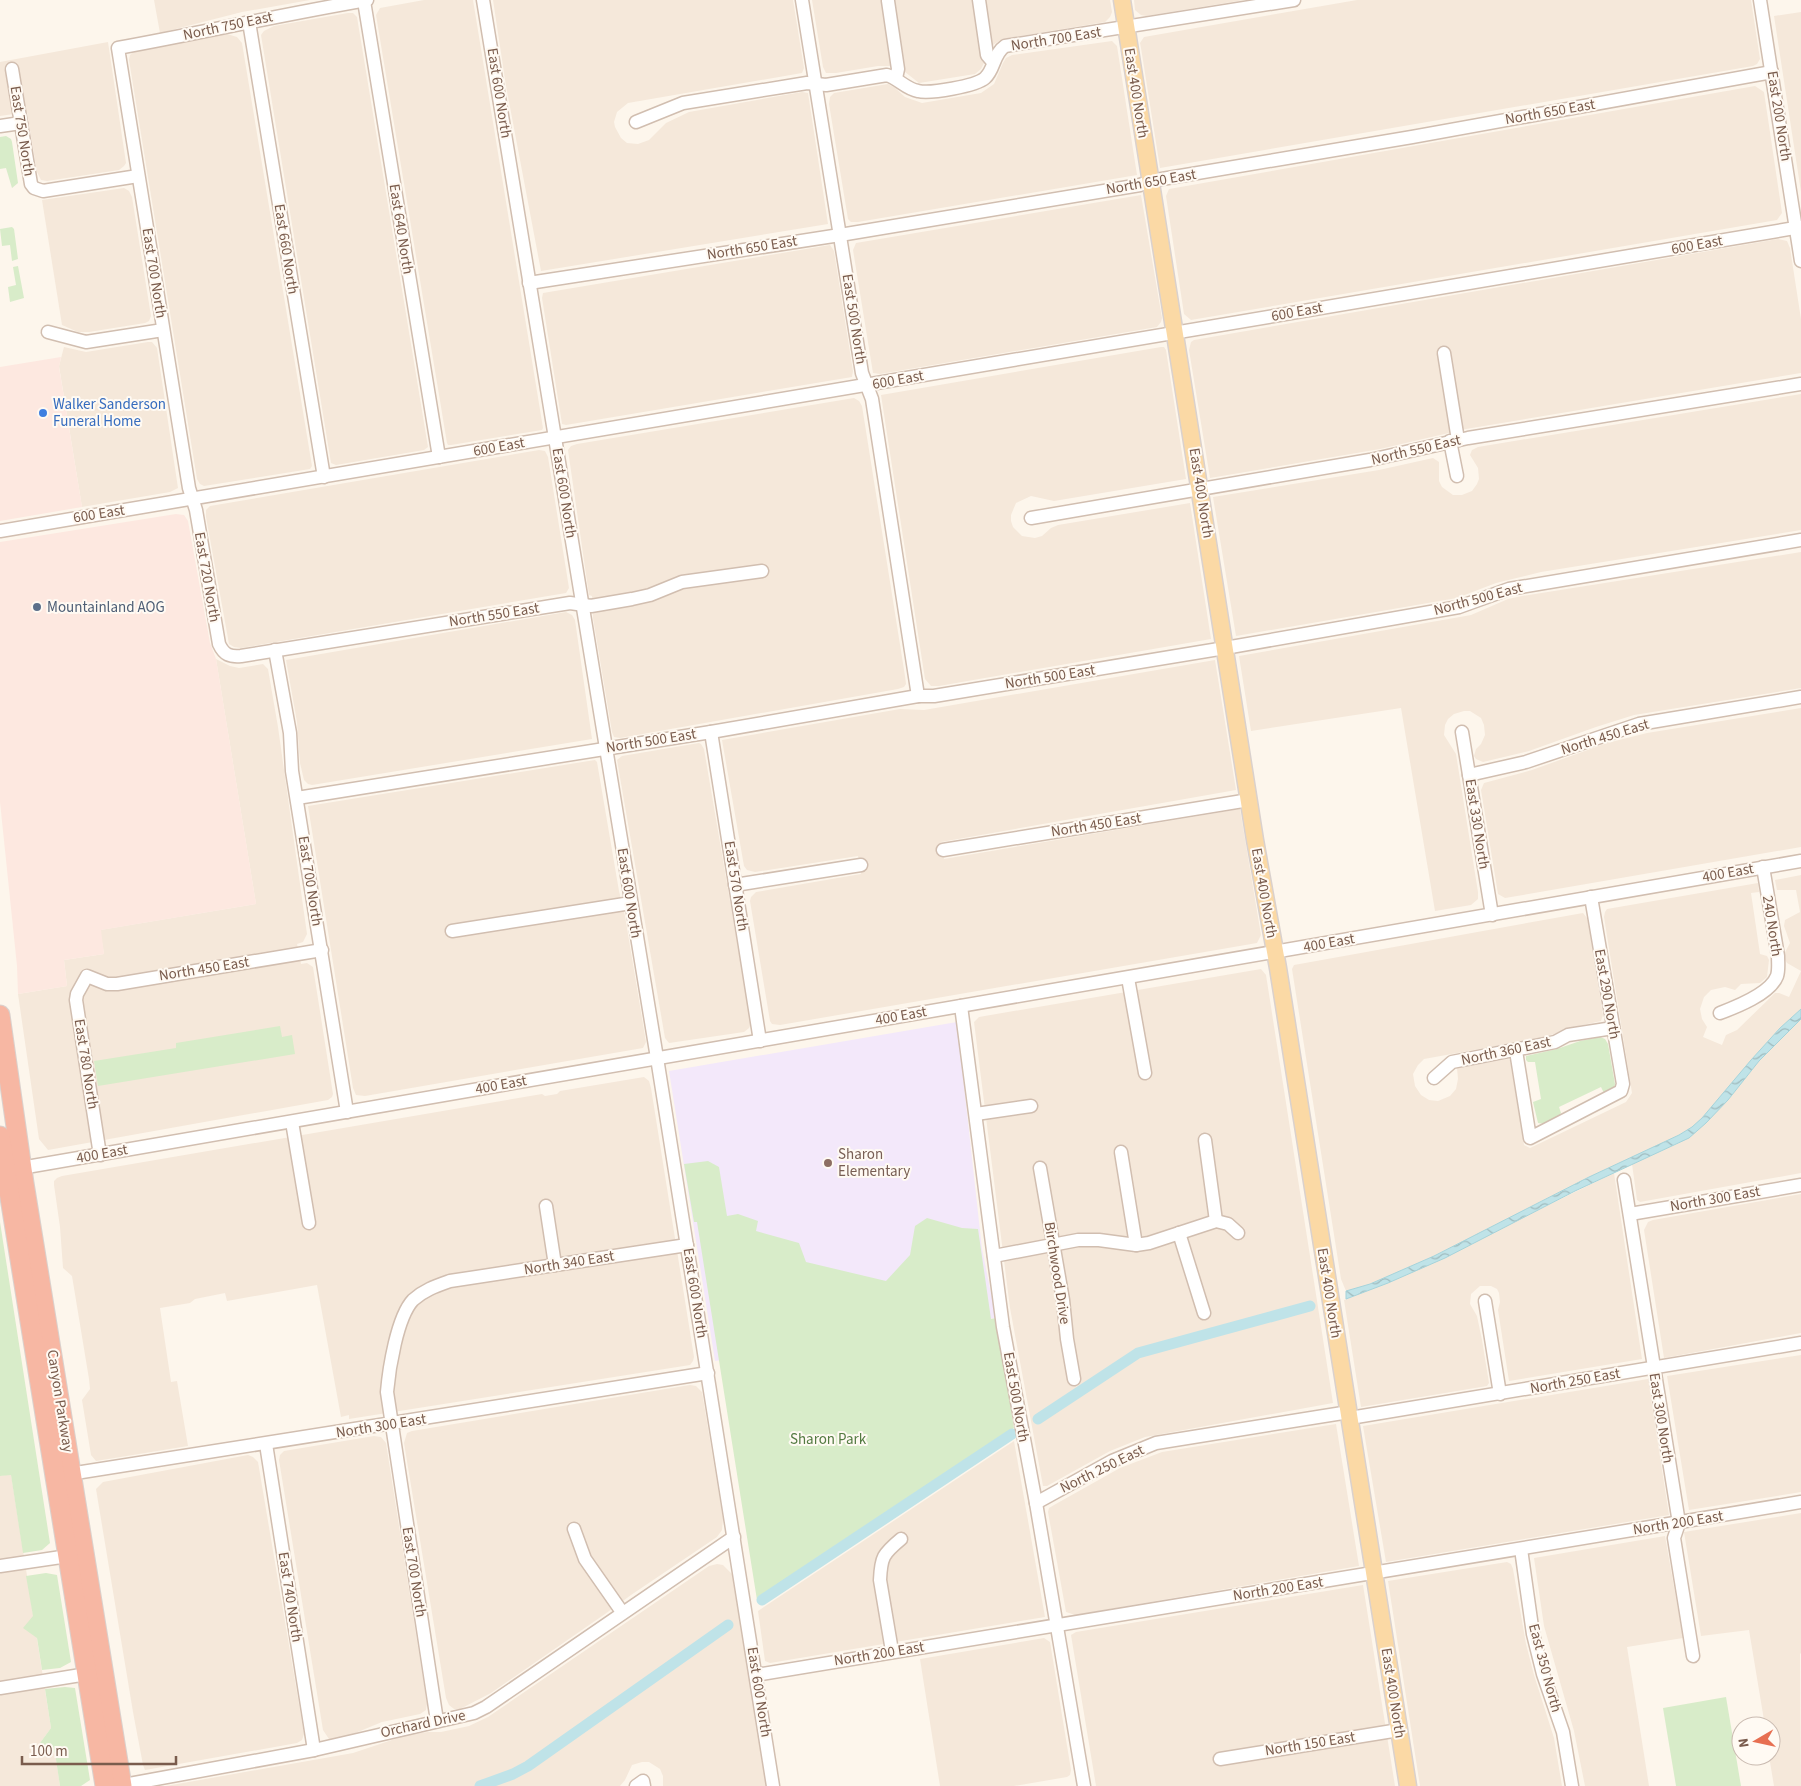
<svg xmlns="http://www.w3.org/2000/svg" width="1801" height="1786" font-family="'Source Sans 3',sans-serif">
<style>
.residential{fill:#f5e8da}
.commercial{fill:#fde8e0}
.education{fill:#f3e8fa}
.green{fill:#d8ecc9}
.water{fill:url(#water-waves);stroke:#a5d3da}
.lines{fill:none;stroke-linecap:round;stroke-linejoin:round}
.canal{stroke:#bfe3e8;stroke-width:11}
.minor-casing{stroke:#d1beb0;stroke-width:15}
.major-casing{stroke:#dad1cd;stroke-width:19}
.highway-casing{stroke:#dad1cd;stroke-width:21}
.minor{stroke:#fff;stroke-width:12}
.major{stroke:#fbd9a5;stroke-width:16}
.highway{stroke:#f7b7a3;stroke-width:19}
.shop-dot{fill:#3f7fe0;stroke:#fffaf3;stroke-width:2}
.service-dot{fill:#5c6f8a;stroke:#fffaf3;stroke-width:2}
.education-dot{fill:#8d6e63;stroke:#fffaf3;stroke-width:2}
.labels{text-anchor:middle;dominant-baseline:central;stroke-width:4;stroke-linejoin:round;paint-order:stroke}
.street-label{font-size:15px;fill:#7a5c4d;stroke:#fffaf3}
.shop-label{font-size:15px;fill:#366cbe;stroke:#fffaf3;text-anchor:start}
.service-label{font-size:15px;fill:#4e5e75;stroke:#fffaf3;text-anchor:start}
.education-label{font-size:15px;fill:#785e54;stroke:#fffaf3;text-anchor:start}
.park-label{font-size:15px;fill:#537a41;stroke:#fffaf3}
</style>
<defs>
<pattern id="water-waves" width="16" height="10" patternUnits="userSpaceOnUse" patternTransform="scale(1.25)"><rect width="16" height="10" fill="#bfe3e8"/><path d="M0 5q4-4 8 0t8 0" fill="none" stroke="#a0bbbe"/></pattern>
</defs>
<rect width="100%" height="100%" fill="#fdf6ec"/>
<g class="residential">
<polygon points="154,0 310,0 242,12 160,33"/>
<polygon points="424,0 473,0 543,428 542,430 451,445 448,445 447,443 376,15 380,8"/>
<polygon points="493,0 793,0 804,68 802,73 628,103 617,112 614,122 615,127 621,138 627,143 638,144 649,140 666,123 689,112 802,92 808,93 828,224 541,271 506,86"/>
<polygon points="812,0 1110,0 1112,12 1110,17 1105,22 1002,39 993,45 981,69 975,74 919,83 905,72 891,66 878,66 836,73 826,73 823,67"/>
<polygon points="1134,0 1244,0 1146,16 1141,15 1135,10"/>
<polygon points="1357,0 1751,0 1760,59 1757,64 1753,66 1160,168 1141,48 1140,43 1144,37"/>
<polygon points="1801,12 1801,192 1774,16"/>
<polygon points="348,13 353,13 357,17 428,447 424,450 336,465 331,463 261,35 264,31 274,26"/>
<polygon points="227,34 237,37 242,43 312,466 310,469 204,486 200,484 197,479 129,60 130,55 134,51"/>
<polygon points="1112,41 1117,46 1137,175 858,222 851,222 848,219 829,104 830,97 834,93 888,84 894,87 905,97 922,103 981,93 994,84 1003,63 1006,58 1012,55"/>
<polygon points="108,42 126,163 124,166 119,170 47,181 41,180 37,172 27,112 0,116 0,62"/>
<polygon points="1755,86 1764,92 1782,213 1777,220 1191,320 1184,314 1166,196 1169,189"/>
<polygon points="124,188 129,191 132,197 151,316 149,321 145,323 89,332 78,332 62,325 42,200"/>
<polygon points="1141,195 1162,318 1161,322 1157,327 880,374 873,373 853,250 856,243"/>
<polygon points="1778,239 1787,241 1790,248 1801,319 1801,373 1466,429 1380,449 1210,478 1189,350 1191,342 1194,340"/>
<polygon points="830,245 834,251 853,371 852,377 566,425 562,424 542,298 543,293"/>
<polygon points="148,342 152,342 157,348 178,488 170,492 82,507 59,366 64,347 86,352"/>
<polygon points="1161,347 1164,347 1166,350 1186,479 1054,501 1031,496 1016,503 1011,515 1011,521 1013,527 1022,536 1035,538 1042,536 1051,528 1058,525 1190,503 1211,639 939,686 931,686 925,679 881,395"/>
<polygon points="1801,394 1801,530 1541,572 1496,583 1457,598 1236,636 1213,497 1379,470 1433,458 1439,462 1439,481 1442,487 1453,495 1462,495 1472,491 1477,484 1479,479 1478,468 1470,455 1472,450 1478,447"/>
<polygon points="854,398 859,401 862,406 905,676 906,684 904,687 898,689 620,738 614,737 612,732 593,618 592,596 589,595 568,450 571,446 577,444"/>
<polygon points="539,450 545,451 548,457 569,588 566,593 241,648 234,647 229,644 206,517 206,510 210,506"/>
<polygon points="1801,552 1801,688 1634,715 1596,727 1529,751 1483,762 1476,759 1474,756 1476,749 1481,744 1485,735 1484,725 1481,718 1470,711 1464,711 1454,714 1448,719 1445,725 1444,735 1456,754 1478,892 1478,899 1471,905 1435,911 1401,708 1251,731 1239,656 1471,615 1508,599 1522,596"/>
<polygon points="566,612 572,615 575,620 592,739 312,785 308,784 304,780 300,763 297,722 286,660"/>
<polygon points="216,659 230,666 239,668 263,664 268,669 278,727 307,934 303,942 297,944 301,964 307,963 313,967 333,1094 332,1097 328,1100 48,1150 39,1139 18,994 67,986 64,960 104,954 100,930 256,904"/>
<polygon points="1215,660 1236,790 941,842 944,859 1240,809 1261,935 1257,943 780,1025 772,1024 770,1021 750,901 751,897 756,892 861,874 858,856 755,872 747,870 744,866 722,740 900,709 924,710"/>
<polygon points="1801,708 1801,847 1505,898 1498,894 1481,790 1484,783 1532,770 1607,743 1647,733"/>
<polygon points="699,743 701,744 704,749 751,1024 749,1028 744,1032 669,1043 665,1038 617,760 622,756"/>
<polygon points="595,760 597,762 619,891 625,916 646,1042 643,1048 365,1096 356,1095 353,1088 308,806"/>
<polygon points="1801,875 1801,971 1787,963 1783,956 1790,943 1784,926 1785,920 1800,912 1796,890 1777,890 1775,880"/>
<polygon points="1758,883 1759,892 1751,893 1760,954 1767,956 1769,960 1767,977 1760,983 1741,984 1735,990 1725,987 1711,990 1704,997 1700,1009 1702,1019 1707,1027 1703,1037 1722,1045 1726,1035 1737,1030 1775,993 1779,993 1789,997 1801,971 1801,1009 1780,1028 1751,1060 1702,1118 1692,1127 1679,1135 1589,1177 1434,1256 1370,1284 1346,1291 1341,1279 1292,969 1294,965 1583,913 1587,918 1589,927 1603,1015 1601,1021 1574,1027 1545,1037 1424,1059 1418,1065 1413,1074 1415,1086 1421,1095 1429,1100 1438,1101 1450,1096 1456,1089 1458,1079 1457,1068 1508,1059 1510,1060 1524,1145 1530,1148 1626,1102 1632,1093 1604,917 1605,912 1607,909"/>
<polygon points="1261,969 1266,975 1333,1403 1145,1437 1110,1451 1047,1486 1043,1486 1010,1308 974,1022 979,1017"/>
<polygon points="1801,1019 1801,1173 1640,1202 1637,1200 1632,1164 1679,1143 1728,1100 1759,1061"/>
<polygon points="644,1077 649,1081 651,1088 694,1357 693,1361 690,1365 349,1419 349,1415 341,1417 317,1285 227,1301 225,1293 195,1299 190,1303 160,1308 171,1382 177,1381 188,1446 96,1461 91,1455 82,1400 90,1389 89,1379 72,1276 63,1268 60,1227 54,1185 54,1181 57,1178 62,1176 542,1094 545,1096 557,1094 560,1091"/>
<polygon points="1614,1173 1642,1359 1509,1381 1498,1310 1500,1302 1499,1293 1497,1289 1491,1286 1480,1286 1471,1294 1470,1304 1477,1316 1482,1340 1489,1383 1487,1386 1361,1407 1344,1300 1388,1283"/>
<polygon points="1801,1194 1801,1333 1664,1358 1644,1230 1648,1222 1653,1220"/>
<polygon points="1801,1355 1801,1492 1689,1510 1667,1376"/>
<polygon points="1648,1379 1669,1515 1386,1562 1363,1426"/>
<polygon points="690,1385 696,1386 702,1392 723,1519 722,1530 717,1537 631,1595 605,1614 491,1693 460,1709 454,1709 449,1705 446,1698 404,1443 407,1433 412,1431"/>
<polygon points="1336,1424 1359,1566 1075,1615 1066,1612 1048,1512 1049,1508 1054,1505 1120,1468 1162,1452"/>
<polygon points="374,1436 381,1437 386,1443 427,1704 426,1710 420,1714 382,1722 336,1741 329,1739 323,1730 279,1460 280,1455 284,1451"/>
<polygon points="1014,1441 1045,1617 770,1663 765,1661 758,1611"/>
<polygon points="248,1455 253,1457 258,1462 304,1734 302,1740 297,1743 145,1770 143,1765 133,1712 96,1489 103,1482"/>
<polygon points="11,1474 51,1728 40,1743 55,1753 60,1786 0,1786 0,1476"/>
<polygon points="1801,1513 1801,1653 1800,1654 1801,1786 1774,1786 1769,1756 1771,1756 1771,1726 1765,1726 1749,1630 1701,1636 1684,1532"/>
<polygon points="1665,1536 1683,1638 1627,1647 1649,1786 1585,1786 1574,1731 1544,1626 1534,1558"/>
<polygon points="1507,1562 1511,1564 1513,1569 1526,1644 1534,1675 1554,1738 1562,1786 1420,1786 1388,1581"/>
<polygon points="717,1564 723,1565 732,1574 766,1786 663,1786 663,1776 660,1769 649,1762 642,1762 632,1765 625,1780 620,1786 166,1786 353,1753 407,1735 428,1732 441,1732 469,1726 488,1717 709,1566"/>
<polygon points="1363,1585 1395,1786 1096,1786 1071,1635 1076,1632"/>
<polygon points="1044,1638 1050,1642 1071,1770 1070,1775 1067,1777 1014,1786 940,1786 920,1659"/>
</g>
<g class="commercial">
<polygon points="61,357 59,367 82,507 0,521 0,367"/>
<polygon points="176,514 184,515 188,521 210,643 216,659 256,904 101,930 104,954 64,960 67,986 18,994 17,966 0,802 0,542"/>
</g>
<polygon class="education" points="957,1022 982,1249 996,1318 715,1361 669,1071"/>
<g class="green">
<polygon points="6,136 11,139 12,142 18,183 12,188 6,168 0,169 0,137"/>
<polygon points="12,227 14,229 18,259 12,261 10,245 2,246 0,229"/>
<polygon points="18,266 24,298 10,302 8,287 16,285 13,267"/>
<polygon points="280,1026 282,1037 292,1035 295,1054 98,1086 94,1061 176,1048 176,1043"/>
<path d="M 1600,1037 L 1605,1039 L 1608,1044 L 1615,1084 L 1614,1089 L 1604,1093 L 1601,1087 L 1559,1107 L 1561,1113 C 1557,1119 1545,1125 1538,1123 L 1533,1102 L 1541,1099 L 1535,1062 L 1528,1062 L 1526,1060 L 1526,1056 L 1557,1049 L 1580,1041 Z"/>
<polygon points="708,1161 719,1167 727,1216 738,1214 758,1221 756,1231 799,1243 806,1262 886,1281 910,1255 915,1226 927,1218 962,1228 978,1229 991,1319 996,1318 1014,1428 757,1600 697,1222 694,1222 684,1164"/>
<polygon points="0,1222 50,1543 42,1550 23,1553 11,1475 0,1476"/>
<polygon points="46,1573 57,1575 71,1662 60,1668 42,1670 37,1638 23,1628 33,1616 26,1576"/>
<polygon points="65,1687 75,1688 90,1780 81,1786 60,1786 55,1753 40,1743 51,1728 45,1689"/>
<polygon points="1726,1697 1741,1786 1676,1786 1663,1708"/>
</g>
<polygon class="water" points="1801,1009 1801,1019 1759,1061 1728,1100 1706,1123 1689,1138 1575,1191 1445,1258 1388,1283 1346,1299 1346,1291 1370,1284 1434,1256 1589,1177 1679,1135 1692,1127 1702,1118 1751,1060 1780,1028"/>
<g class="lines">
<g class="canal">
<polyline points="1038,1419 1138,1353 1310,1306"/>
<polyline points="762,1600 1012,1434"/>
<polyline points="480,1786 513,1774 528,1766 728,1625"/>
</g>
<defs>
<g id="minor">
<path d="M 367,0 C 284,14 201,33 118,48 L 189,488 L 196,510 L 219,644 C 224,655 230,657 241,656 L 570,603 L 591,606 L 632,599 L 650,595 L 682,582 L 762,571"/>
<polyline points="483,0 657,1058 773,1786"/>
<polyline points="802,0 862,373 872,399 918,696"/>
<polyline points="979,0 987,55 993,62"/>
<polyline points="1760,0 1801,261"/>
<polyline points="364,1 439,457"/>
<polyline points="888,1 898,69 896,78"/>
<polyline points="249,22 324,477"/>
<polyline points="12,69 31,184 34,188 43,191 138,176"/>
<path d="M 636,122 L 683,103 L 807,83 L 826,85 L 887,75 C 899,79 906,89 918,91 C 930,94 976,86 985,78 C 995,69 993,54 1005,46 L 1294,0"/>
<polyline points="0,126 21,123"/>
<polyline points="529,283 840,235 1140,185 1150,181 1412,137 1772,72"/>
<polyline points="48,332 86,342 163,330"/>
<polyline points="1444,353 1458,440"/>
<polyline points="1450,441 1457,476"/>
<polyline points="1031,518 1370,460 1468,438 1801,384"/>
<polyline points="0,531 1801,227"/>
<polyline points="275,650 290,733 292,771 347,1112"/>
<polyline points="711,732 760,1041"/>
<polyline points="1462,732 1492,915"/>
<polyline points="1469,775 1526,762 1639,724 1801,697"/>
<polyline points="297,798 711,732 918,696 934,696 1225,648 1459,607 1509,589 1801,540"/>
<polyline points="943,850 1249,800"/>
<polyline points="735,885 861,865"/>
<polyline points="452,931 631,903"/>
<polyline points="1128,978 1145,1073"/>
<polyline points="961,1006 1003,1327 1036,1503 1084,1786"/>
<path d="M 1720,1013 C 1736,1007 1770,994 1777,976 C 1779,970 1778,963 1778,956 L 1763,867"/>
<polyline points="1516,1051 1530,1138 1621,1091 1623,1084 1591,897"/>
<polyline points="1434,1078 1452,1062 1555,1042 1568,1035 1613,1028"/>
<polyline points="976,1114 1031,1106"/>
<polyline points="292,1122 309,1223"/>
<polyline points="1205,1140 1216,1221"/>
<polyline points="1121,1152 1136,1245"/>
<polyline points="100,1155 76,1000 77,994 87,976 107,984 117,984 322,950"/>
<polyline points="1040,1168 1063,1300 1067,1339 1074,1379"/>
<polyline points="15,1169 1801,861"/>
<polyline points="1624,1180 1679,1523 1674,1538 1693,1656"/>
<polyline points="546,1206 555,1265"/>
<polyline points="1630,1214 1801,1185"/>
<polyline points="1179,1233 1204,1313"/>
<polyline points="994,1256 1078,1240 1099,1240 1136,1245 1149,1243 1216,1221 1228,1224 1238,1233"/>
<polyline points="1485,1301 1500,1394"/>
<polyline points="1350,1418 1801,1343"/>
<polyline points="266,1444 314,1750"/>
<polyline points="63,1475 708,1373"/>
<polyline points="1036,1503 1112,1461 1156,1443 1349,1412"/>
<polyline points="574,1529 585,1559 622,1612"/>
<polyline points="1521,1549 1533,1634 1543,1674 1563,1732 1572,1786"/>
<polyline points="0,1566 68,1556"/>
<path d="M 892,1651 L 880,1580 C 881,1557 883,1554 901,1539"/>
<polyline points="756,1675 1801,1502"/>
<polyline points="0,1688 87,1674"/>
<path d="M 437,1721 L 387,1392 C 389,1369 397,1317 413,1300 C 424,1290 436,1286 450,1281 L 687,1245"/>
<polyline points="1220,1759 1399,1730"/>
<polyline points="118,1786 314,1750 474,1713 486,1707 734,1537"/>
<polyline points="636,1786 643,1781 644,1786"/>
</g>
<polyline id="major" points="1122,0 1255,840 1278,968 1408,1786"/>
<g id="highway">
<polyline points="0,1015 24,1183 122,1786"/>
<polyline points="0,1136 105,1786"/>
</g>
</defs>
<use href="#minor" class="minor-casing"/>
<use href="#major" class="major-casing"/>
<use href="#highway" class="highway-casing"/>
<use href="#minor" class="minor"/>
<use href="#major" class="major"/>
<use href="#highway" class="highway"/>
</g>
<circle class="shop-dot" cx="43" cy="413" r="5"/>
<circle class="service-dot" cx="37" cy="607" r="5"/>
<circle class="education-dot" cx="828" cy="1163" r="5"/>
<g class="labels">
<g class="street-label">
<text transform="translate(228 26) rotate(-12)">North 750 East</text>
<text transform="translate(1056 39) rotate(-9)">North 700 East</text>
<text transform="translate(499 93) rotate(81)">East 600 North</text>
<text transform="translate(1136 93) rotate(81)">East 400 North</text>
<text transform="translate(1550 112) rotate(-10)">North 650 East</text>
<text transform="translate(1779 116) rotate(81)">East 200 North</text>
<text transform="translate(22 131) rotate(81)">East 750 North</text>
<text transform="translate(1151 182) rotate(-10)">North 650 East</text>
<text transform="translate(401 229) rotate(81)">East 640 North</text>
<text transform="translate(1697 245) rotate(-10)">600 East</text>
<text transform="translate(752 248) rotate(-9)">North 650 East</text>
<text transform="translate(286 249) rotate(81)">East 660 North</text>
<text transform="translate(154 273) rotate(81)">East 700 North</text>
<text transform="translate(1297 312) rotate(-10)">600 East</text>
<text transform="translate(854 319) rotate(81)">East 500 North</text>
<text transform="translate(898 380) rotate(-10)">600 East</text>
<text transform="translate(499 447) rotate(-10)">600 East</text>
<text transform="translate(1416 450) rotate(-13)">North 550 East</text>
<text transform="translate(564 493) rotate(81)">East 600 North</text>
<text transform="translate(1201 493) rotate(81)">East 400 North</text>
<text transform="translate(99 514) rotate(-9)">600 East</text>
<text transform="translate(207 577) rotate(80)">East 720 North</text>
<text transform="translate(1478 599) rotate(-15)">North 500 East</text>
<text transform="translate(494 615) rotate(-9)">North 550 East</text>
<text transform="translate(1050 677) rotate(-9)">North 500 East</text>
<text transform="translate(1605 737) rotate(-17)">North 450 East</text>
<text transform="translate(651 741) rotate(-9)">North 500 East</text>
<text transform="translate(1477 824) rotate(81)">East 330 North</text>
<text transform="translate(1096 825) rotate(-9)">North 450 East</text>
<text transform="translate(1728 873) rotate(-10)">400 East</text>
<text transform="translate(310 881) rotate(81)">East 700 North</text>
<text transform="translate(736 886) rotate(81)">East 570 North</text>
<text transform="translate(629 893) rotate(81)">East 600 North</text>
<text transform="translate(1264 893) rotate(80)">East 400 North</text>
<text transform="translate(1772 926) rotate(81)">240 North</text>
<text transform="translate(1329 943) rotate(-10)">400 East</text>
<text transform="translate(204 969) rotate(-9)">North 450 East</text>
<text transform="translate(1607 994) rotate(80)">East 290 North</text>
<text transform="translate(901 1016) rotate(-10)">400 East</text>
<text transform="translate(1506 1051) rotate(-12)">North 360 East</text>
<text transform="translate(86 1064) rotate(81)">East 780 North</text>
<text transform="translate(501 1085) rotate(-10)">400 East</text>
<text transform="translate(102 1154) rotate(-10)">400 East</text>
<text transform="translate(1715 1199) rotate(-10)">North 300 East</text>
<text transform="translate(569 1263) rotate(-9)">North 340 East</text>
<text transform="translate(1057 1273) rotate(81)">Birchwood Drive</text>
<text transform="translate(695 1293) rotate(81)">East 600 North</text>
<text transform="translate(1329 1293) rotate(81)">East 400 North</text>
<text transform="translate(1575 1381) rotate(-10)">North 250 East</text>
<text transform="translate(1016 1397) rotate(80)">East 500 North</text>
<text transform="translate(60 1401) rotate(81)">Canyon Parkway</text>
<text transform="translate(1661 1418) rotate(81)">East 300 North</text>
<text transform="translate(381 1426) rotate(-9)">North 300 East</text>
<text transform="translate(1102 1469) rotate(-26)">North 250 East</text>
<text transform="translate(1678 1523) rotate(-9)">North 200 East</text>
<text transform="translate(414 1572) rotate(81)">East 700 North</text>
<text transform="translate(1278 1589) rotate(-9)">North 200 East</text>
<text transform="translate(290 1597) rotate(81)">East 740 North</text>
<text transform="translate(879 1654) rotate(-9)">North 200 East</text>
<text transform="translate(1545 1668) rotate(75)">East 350 North</text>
<text transform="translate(759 1692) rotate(81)">East 600 North</text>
<text transform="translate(1393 1693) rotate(81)">East 400 North</text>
<text transform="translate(423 1724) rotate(-12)">Orchard Drive</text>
<text transform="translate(1310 1744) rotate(-9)">North 150 East</text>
</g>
<g class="shop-label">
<text x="53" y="404">Walker Sanderson<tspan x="53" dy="17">Funeral Home</tspan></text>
</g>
<g class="service-label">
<text x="47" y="607">Mountainland AOG</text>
</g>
<g class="education-label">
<text x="838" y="1154">Sharon<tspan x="838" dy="17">Elementary</tspan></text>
</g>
<g class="park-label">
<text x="828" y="1439">Sharon Park</text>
</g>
</g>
<g transform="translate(1756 1741) rotate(261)"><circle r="24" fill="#fffaf3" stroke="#cabbb1"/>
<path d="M0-4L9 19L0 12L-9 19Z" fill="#e76f51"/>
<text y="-8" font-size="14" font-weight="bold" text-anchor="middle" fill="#7a5c4d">N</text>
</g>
<path d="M22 1756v8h154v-8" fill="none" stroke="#7a5c4d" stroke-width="2.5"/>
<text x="30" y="1756" font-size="15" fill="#7a5c4d" stroke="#fffaf3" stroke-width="4" paint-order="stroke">100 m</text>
</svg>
